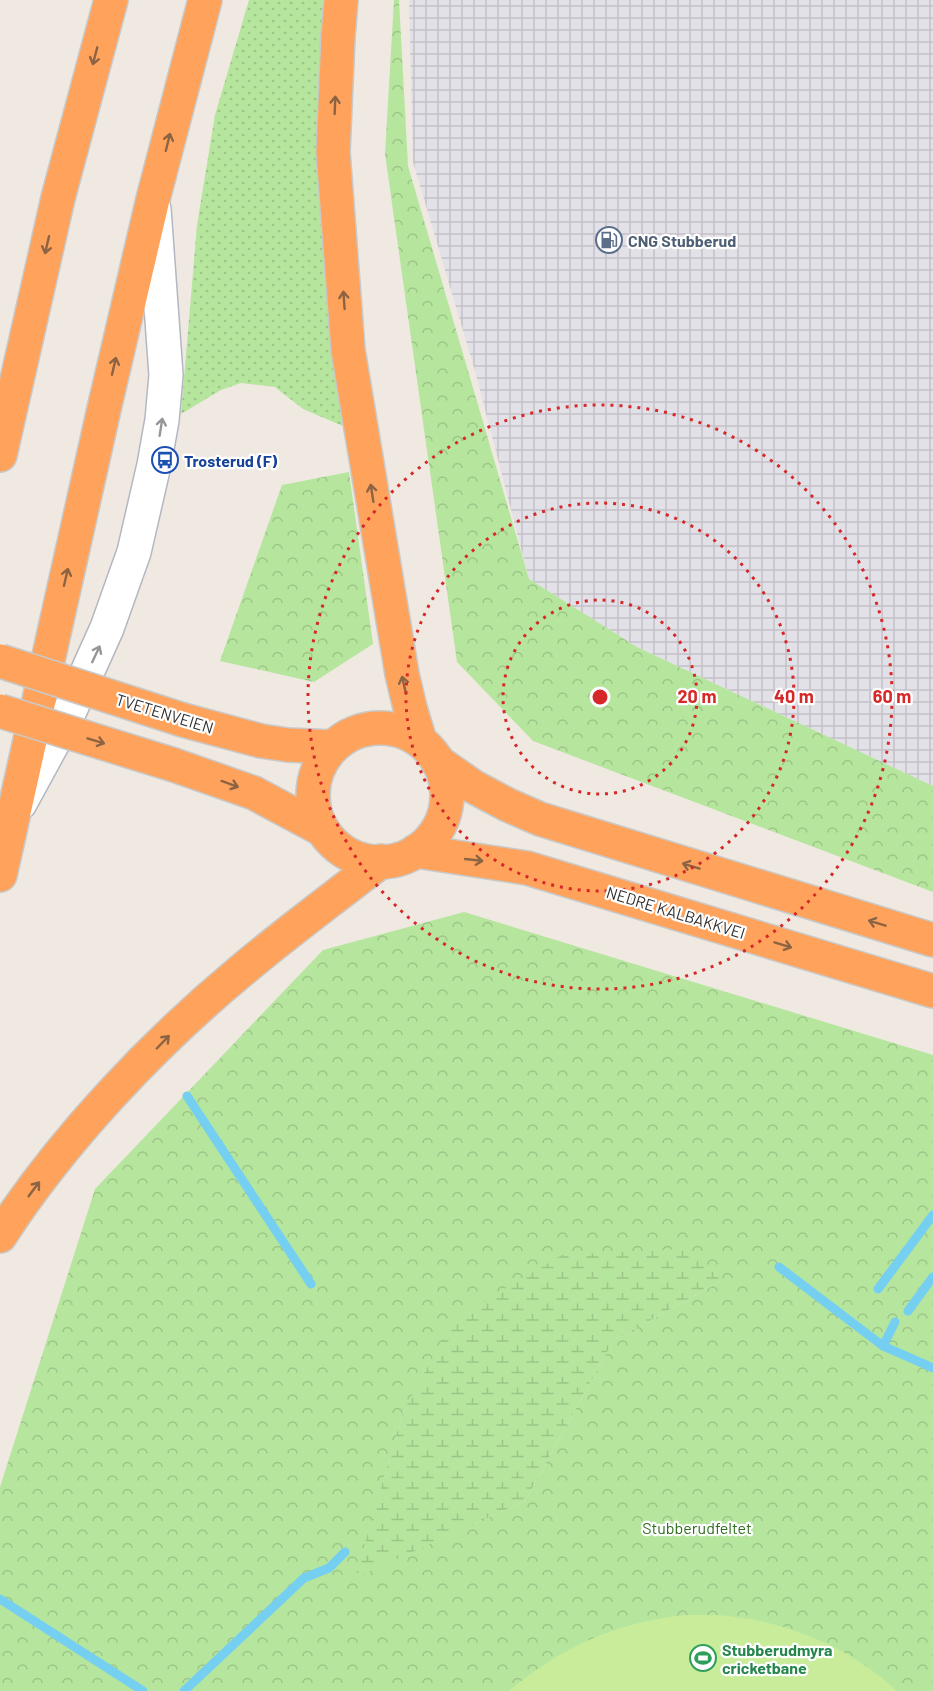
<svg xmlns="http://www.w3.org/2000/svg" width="933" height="1691" font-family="Barlow,sans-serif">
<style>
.industrial{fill:url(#industrial-grid)}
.grass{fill:url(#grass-dots)}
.forest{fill:url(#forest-crowns);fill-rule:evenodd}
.wetland{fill:url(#wetland-marsh)}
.pitch{fill:#c9ec9a}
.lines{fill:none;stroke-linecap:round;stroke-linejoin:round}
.stream{stroke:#75cff0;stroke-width:9}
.minor-casing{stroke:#b4b7c1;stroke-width:36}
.highway-casing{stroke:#c9c9c9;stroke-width:36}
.minor{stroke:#fff;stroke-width:33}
.highway{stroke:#ffa35c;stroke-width:33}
.highway-bridge-casing{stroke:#c9c9c9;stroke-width:36;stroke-linecap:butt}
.highway-bridge{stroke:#ffa35c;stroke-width:33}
.oneway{stroke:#8c6343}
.oneway2{stroke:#969696}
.ring{fill:none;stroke:#d62828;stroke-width:3;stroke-dasharray:3 6}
.labels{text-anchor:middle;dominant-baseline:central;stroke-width:4.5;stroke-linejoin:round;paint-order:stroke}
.service-label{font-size:16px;font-weight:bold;fill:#4e5e75;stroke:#fff;text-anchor:start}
.transit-label{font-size:16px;font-weight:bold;fill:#164399;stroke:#fff;text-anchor:start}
.street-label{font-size:16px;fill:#2e2e2e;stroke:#fff}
.park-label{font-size:16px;fill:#2c6e1b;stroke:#fff}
.leisure-label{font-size:16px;font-weight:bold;fill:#27864d;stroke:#fff;text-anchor:start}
.centre{fill:#d62828;stroke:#fff;stroke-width:3}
.ring-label{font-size:18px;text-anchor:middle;font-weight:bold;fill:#d62828;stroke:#fff;stroke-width:4.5;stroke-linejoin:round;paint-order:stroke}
</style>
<defs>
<pattern id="industrial-grid" width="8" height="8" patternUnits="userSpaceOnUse" patternTransform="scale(1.5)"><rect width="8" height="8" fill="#e3e1e8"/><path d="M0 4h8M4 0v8" fill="none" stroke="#c3c1c7"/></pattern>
<pattern id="grass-dots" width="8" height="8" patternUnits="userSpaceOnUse" patternTransform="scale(1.5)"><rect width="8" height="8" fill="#b6e59e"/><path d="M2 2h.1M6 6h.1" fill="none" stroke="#9dc588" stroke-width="1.8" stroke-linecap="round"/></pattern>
<pattern id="forest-crowns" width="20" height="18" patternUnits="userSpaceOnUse" patternTransform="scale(1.5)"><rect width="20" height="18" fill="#b6e59e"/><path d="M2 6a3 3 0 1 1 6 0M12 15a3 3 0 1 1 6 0" fill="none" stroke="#9dc588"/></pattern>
<pattern id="wetland-marsh" width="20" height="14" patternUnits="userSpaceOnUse" patternTransform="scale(1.5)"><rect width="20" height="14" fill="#b6e59e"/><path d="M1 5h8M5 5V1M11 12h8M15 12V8" fill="none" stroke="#9dc588"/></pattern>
</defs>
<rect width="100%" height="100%" fill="#efe9e1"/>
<polygon class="industrial" points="409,0 933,0 933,786 637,647 529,579 475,371 413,162"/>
<polygon class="grass" points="249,0 334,0 350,429 303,409 275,387 241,383 221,390 181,414 197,225 215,115"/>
<g class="forest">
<polygon points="394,0 399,0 408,166 529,579 637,647 933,786 933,892 533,741 457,662 385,154"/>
<polygon points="349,472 373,644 314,682 220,661 282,485"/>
<path d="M 464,912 L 933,1055 L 933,1691 L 0,1691 L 0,1487 L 95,1189 L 323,950 ZM 723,1280 L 613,1341 L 525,1501 L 356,1577 L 403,1412 Z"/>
</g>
<polygon class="wetland" points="684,1249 723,1280 613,1341 525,1501 355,1578 403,1412 454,1319 562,1255"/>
<path class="pitch" d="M 719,1615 C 733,1617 747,1618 761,1621 C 811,1633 859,1655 897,1691 L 509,1691 C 559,1649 612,1624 677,1616 C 691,1614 705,1616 719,1615 Z"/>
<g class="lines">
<g class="stream">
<polyline points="187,1096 311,1284"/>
<polyline points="779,1267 883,1346 933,1368"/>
<polyline points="878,1289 933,1215"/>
<polyline points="908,1311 933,1277"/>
<polyline points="883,1346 895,1322"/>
<polyline points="0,1599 143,1691"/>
<polyline points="184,1691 304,1578 329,1568 345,1552"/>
</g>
<defs>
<polyline id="minor" points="20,803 67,717 107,628 134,552 154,465 162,420 166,375 154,209"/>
<g id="highway">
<polyline points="341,0 338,37 333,152 348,350 402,674 410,708 420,741"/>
<polyline points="0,455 58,198 111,0"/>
<polyline points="183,720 261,741 288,745 333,747"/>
<circle cx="380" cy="795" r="67"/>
<polyline points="438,762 474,787 508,805 540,819 933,940"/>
<polyline points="174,765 254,793 323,830"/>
<polyline points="416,851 527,868 933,991"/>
<polyline points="0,875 104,409 153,199 205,0"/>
<path d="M 0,1236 C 62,1140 153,1044 241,971 C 286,933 334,898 381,861"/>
</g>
</defs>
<use href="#minor" class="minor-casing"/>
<use href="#highway" class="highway-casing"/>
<use href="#minor" class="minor"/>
<use href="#highway" class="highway"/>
<defs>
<g id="highway-bridge">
<polyline points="0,661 183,720"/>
<polyline points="0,711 174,765"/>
</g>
</defs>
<use href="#highway-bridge" class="highway-bridge-casing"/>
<use href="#highway-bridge" class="highway-bridge"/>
</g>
<defs><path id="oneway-shaft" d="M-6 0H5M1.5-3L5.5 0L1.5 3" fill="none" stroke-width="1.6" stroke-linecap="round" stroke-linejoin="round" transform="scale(1.5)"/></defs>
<g class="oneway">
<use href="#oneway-shaft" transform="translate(95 56) rotate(105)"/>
<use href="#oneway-shaft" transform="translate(335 105) rotate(-88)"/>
<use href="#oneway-shaft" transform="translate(168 142) rotate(-76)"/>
<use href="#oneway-shaft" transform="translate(47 245) rotate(103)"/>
<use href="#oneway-shaft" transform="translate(344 300) rotate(-94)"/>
<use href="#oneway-shaft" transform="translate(114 366) rotate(-77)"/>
<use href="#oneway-shaft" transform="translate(372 493) rotate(-99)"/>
<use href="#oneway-shaft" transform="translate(66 577) rotate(-77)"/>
<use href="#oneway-shaft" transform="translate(404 685) rotate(-103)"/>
<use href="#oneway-shaft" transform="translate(96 741) rotate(17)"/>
<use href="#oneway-shaft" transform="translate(230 784) rotate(20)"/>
<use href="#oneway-shaft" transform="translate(474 860) rotate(6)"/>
<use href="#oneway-shaft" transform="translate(691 866) rotate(-163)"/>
<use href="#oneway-shaft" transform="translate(877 923) rotate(-163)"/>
<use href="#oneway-shaft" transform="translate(783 945) rotate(17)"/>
<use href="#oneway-shaft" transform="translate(163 1042) rotate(-46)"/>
<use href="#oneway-shaft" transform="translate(34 1189) rotate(-53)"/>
</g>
<g class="oneway2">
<use href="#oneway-shaft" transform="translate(161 427) rotate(-81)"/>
<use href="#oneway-shaft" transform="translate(96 654) rotate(-65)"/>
</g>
<g class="ring">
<circle cx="600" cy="697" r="97"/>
<circle cx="600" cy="697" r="194"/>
<circle cx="600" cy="697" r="292"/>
</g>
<defs>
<symbol id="fuel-ring" viewBox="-11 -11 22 22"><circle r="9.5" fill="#fff" stroke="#5c6f8a" stroke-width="1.5"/><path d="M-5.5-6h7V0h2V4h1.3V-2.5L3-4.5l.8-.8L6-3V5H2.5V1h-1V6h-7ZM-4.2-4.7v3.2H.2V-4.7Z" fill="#5c6f8a"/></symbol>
<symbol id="bus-ring" viewBox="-11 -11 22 22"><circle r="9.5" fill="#fff" stroke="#1a4fb4" stroke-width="1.5"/><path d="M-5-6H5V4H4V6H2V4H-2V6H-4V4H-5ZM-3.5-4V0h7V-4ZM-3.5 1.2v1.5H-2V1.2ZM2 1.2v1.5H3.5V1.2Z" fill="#1a4fb4"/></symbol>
<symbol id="stadium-ring" viewBox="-11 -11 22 22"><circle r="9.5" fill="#fff" stroke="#2e9e5b" stroke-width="1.5"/><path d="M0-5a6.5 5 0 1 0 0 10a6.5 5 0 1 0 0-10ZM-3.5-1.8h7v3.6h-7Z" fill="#2e9e5b"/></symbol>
</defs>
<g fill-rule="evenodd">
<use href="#fuel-ring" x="594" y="225" width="30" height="30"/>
<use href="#bus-ring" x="150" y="445" width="30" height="30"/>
<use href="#stadium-ring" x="688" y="1643" width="30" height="30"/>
</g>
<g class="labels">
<g class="service-label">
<text x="628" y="240">CNG Stubberud</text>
</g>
<g class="transit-label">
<text x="184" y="460">Trosterud (F)</text>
</g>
<g class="street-label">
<text transform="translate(165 713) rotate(17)">TVETENVEIEN</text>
<text transform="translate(676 912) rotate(17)">NEDRE KALBAKKVEI</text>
</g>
<g class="park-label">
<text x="697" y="1527">Stubberudfeltet</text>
</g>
<g class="leisure-label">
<text x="722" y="1649">Stubberudmyra<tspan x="722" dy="18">cricketbane</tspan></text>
</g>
</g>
<circle cx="600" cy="697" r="9" class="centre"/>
<g class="ring-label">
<text x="697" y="703">20 m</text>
<text x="794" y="703">40 m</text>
<text x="892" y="703">60 m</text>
</g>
</svg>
